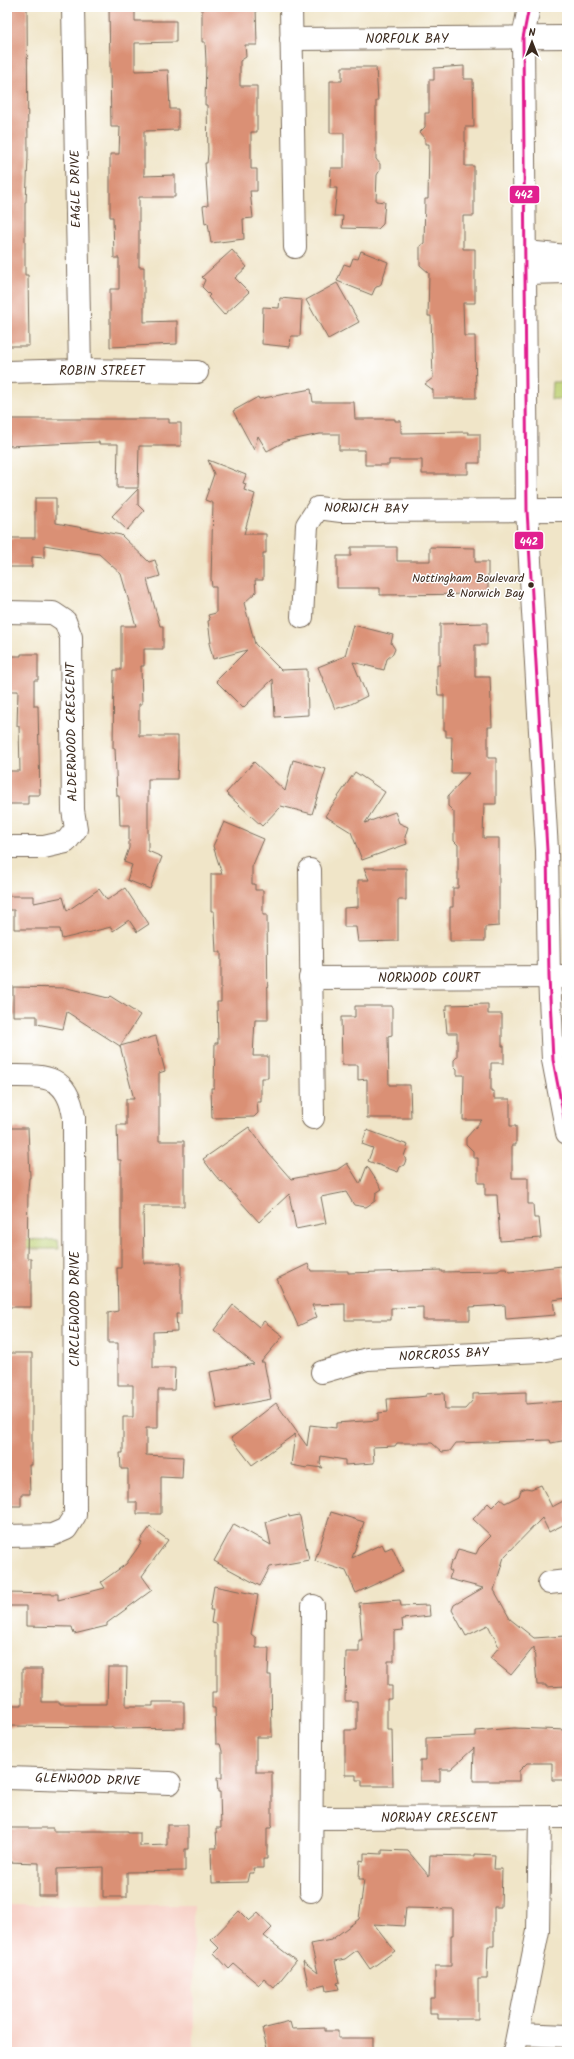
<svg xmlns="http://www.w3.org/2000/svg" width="574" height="2059" font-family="Kalam,sans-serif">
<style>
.built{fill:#f7d1c7}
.green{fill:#bdd074;stroke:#7c7d49}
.building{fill:#da9075}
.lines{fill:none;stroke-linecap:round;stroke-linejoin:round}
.minor-casing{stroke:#7a6b5a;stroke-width:24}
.minor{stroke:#fff;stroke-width:22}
.bus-1-casing{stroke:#fff;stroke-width:6}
.bus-1{stroke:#e11f8f;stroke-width:3}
.bus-dot{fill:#3b2a1e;stroke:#fff;stroke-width:1.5}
.labels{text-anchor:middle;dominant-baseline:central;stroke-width:3;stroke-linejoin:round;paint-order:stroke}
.bus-label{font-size:12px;fill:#3b2a1e;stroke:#fff;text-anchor:end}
.street-label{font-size:13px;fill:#3b2a1e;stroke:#fff}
.line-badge{stroke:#fff;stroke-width:1.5}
.badge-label{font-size:11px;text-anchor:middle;font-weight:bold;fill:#fff}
</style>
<rect width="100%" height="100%" fill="#fff"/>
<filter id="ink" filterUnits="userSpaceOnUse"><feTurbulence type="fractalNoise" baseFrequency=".025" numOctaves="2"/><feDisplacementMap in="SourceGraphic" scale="8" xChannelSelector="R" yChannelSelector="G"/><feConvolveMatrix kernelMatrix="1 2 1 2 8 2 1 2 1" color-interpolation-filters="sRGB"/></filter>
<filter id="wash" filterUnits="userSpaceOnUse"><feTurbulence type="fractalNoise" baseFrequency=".012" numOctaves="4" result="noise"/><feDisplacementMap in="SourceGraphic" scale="16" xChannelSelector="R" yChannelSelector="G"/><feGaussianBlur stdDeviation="0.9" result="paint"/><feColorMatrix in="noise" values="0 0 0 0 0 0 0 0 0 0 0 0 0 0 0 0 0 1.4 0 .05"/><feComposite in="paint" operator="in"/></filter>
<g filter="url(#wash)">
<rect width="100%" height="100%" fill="#f0e5c8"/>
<polygon class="built" points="7,1905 193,1905 194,2052 7,2052"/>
<g class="green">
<polygon points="552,382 567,382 567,399 551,399"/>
<polygon points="7,1239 58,1240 59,1249 7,1249"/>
</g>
<g id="blocks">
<g class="building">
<polygon points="7,7 27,7 28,157 26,202 25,202 25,275 28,275 29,346 7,346"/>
<polygon points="109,7 135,7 135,21 176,21 176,42 135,43 135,71 168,70 170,109 178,109 178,130 144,131 144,176 175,175 175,197 139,197 139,267 144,267 144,322 177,321 177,344 110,347 110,289 119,289 119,258 114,258 113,217 110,217 110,154 119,154 120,127 111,127"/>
<polygon points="202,7 256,7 257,45 245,45 246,57 240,61 240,86 257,86 257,132 251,132 251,169 257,169 257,191 250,191 253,218 243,219 244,239 211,243 208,223 205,224 203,206 208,205 205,163 207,163 208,154 207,105 205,105 206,61 205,42 202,42"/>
<polygon points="464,66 464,79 473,79 474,127 465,127 465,166 474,166 474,216 463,216 463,249 475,249 475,303 463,303 464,336 475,336 476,398 433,398 433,390 425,384 433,378 431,316 428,316 429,273 420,265 420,246 424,243 425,199 428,199 429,144 425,144 425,138 420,132 425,127 425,113 429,113 429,80 434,80 434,68"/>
<polygon points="342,67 376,67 378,101 376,101 376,159 380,164 380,170 377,175 376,201 385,202 383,224 378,229 342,228 343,216 334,216 337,188 330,188 331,168 344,168 344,133 330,133 330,81 342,81"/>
<polygon points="232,250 247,267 235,278 249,292 224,315 208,297 210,295 202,287 205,280 202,277"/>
<polygon points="361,251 388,262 381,284 375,288 372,295 337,281 344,264 350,266 353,258 358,259"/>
<polygon points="337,283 359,322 328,339 306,300"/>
<polygon points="280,298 302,300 300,336 291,336 290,347 262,344 263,307 279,308"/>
<polygon points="311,389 313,402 354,402 355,419 395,419 395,421 401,421 401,433 468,432 468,434 480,434 480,463 468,463 468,474 422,474 422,460 389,460 389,465 365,465 365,450 339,450 339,434 320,434 286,441 267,451 258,436 254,450 233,411 258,397 259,399"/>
<polygon points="9,419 169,419 169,423 181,423 181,446 139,446 138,488 117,488 118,444 99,444 99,442 9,446"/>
<polygon points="208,460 246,475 243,483 246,484 244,490 255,494 244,534 266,534 266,553 263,553 263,580 255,580 256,592 244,603 255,644 281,670 307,669 308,715 275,717 273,679 243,708 216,681 247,650 213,659 209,643 211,643 208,621 210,620 208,615 216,613 216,587 212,587 211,579 213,503 205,500 214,474"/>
<polygon points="138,489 138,505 144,511 127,530 112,516"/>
<polygon points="35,498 56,498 56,523 121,535 149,562 155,560 160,576 147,580 160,626 163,626 163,649 144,649 144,666 141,666 142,704 139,704 139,736 178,736 178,755 177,779 148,779 148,851 162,857 150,889 127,880 132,865 124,862 129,848 129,825 120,825 119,796 117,796 115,748 113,748 114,670 121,670 121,626 136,626 121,574 99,554 44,545 44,558 32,557 32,567 9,567 9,538 35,538"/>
<polygon points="351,547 397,547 397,561 430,561 430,547 475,548 475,562 488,562 488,594 380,595 380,588 337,588 337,556 351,556"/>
<polygon points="487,623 487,645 475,645 475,677 490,677 492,727 488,727 488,758 496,758 496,804 484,804 483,838 499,838 499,926 485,927 485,941 450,941 450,907 453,907 453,888 458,888 458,845 454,841 454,812 448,806 448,796 469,773 451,773 452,737 446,737 446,730 444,730 444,695 438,695 437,682 437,665 440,665 440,624"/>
<polygon points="353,625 393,635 391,643 395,649 393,654 387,659 384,670 353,662 367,696 351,704 335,709 318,667 345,656"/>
<polygon points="21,654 38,654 38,680 34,680 34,706 38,706 40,795 28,795 28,804 7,804 8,771 20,771 19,726 17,726 18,691 7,691 7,656 21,656"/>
<polygon points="293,760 326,769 312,814 281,806 262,826 226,793 254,762 285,791"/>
<polygon points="355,772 385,792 365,823 395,812 399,823 408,827 405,837 407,844 362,860 351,832 325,816"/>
<polygon points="224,822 264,839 252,867 252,884 255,884 255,890 263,890 263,915 267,915 268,1020 255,1020 253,1056 268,1056 268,1078 261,1078 261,1102 257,1102 258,1113 254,1117 212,1118 211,1088 214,1088 215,1043 218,1043 217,1002 221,1002 221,952 216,952 214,911 211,911 211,874 222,874 213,846"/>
<polygon points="364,868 406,868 406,900 398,900 398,941 358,942 356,927 344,927 344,908 358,907 358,880 369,880"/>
<polygon points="125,888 149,924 137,932 129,920 113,931 111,927 62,939 60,929 14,929 14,910 7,910 7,896 34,896 34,903 63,897 67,911 99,889 107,900"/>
<polygon points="13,987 67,988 108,998 110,996 140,1015 120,1046 67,1012 63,1029 37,1024 37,1016 13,1016"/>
<polygon points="488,1004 488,1014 502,1014 502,1046 504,1046 504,1063 491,1063 491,1091 494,1091 494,1099 510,1099 510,1126 516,1126 516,1145 512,1145 512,1178 528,1178 528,1204 533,1204 534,1218 539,1218 541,1238 500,1241 497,1195 485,1195 485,1183 478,1183 478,1158 473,1158 473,1151 466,1144 466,1138 482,1120 463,1120 464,1075 457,1075 457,1069 454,1066 454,1060 457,1057 457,1033 447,1033 445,1010 447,1010 447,1005"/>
<polygon points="355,1006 392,1006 392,1035 388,1036 389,1085 410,1085 411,1118 367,1118 367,1079 358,1080 358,1065 342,1065 341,1017 355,1017"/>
<polygon points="156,1036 165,1071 159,1073 159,1141 184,1141 184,1206 143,1206 144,1263 181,1263 181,1314 176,1314 177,1331 153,1332 153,1368 175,1368 174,1390 158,1390 158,1428 146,1428 146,1455 183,1457 182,1478 161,1477 161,1514 137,1514 137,1502 128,1502 128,1469 121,1469 120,1453 123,1453 123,1417 133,1417 133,1385 118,1385 118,1343 108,1343 108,1313 118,1311 117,1268 121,1268 121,1160 118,1160 117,1125 126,1125 126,1099 134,1099 120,1046"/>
<polygon points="249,1127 269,1154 291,1179 337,1170 347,1163 360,1184 367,1166 382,1189 376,1193 375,1201 366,1207 354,1205 346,1192 321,1197 326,1223 296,1229 289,1194 259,1222 222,1181 221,1182 214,1174 203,1159"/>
<polygon points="7,1128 28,1128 30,1178 29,1178 28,1190 27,1258 31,1258 31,1307 7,1307"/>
<polygon points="367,1130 408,1145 404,1156 406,1160 404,1165 400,1167 398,1172 368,1161 373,1148 362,1144"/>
<polygon points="308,1264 311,1271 348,1271 348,1273 441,1270 441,1272 498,1271 501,1269 506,1269 510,1272 562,1266 567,1298 553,1300 555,1315 506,1319 505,1305 470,1307 470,1320 423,1320 423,1307 391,1308 391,1320 345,1320 345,1304 312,1305 317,1317 298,1326 277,1279"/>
<polygon points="233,1305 259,1327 264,1321 283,1336 261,1362 264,1362 271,1399 217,1409 210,1372 254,1364 214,1330"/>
<polygon points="7,1353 32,1353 32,1465 29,1465 30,1494 21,1494 21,1506 7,1506"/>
<polygon points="526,1392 526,1404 567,1401 567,1440 551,1443 550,1440 456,1443 450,1451 442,1452 432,1443 397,1443 395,1446 373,1447 374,1463 345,1465 345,1460 321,1456 320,1464 323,1468 308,1466 307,1468 291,1465 295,1434 252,1465 231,1438 276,1403 307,1446 310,1425 336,1428 336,1423 378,1420 378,1413 388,1412 387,1399 418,1397 426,1396 426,1394 444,1393 445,1409 465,1409 473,1400 473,1394"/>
<polygon points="541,1485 552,1507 567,1499 567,1523 549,1532 542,1518 504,1557 494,1590 510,1619 534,1638 565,1636 567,1638 567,1686 546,1687 546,1685 537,1685 534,1647 511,1675 490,1658 499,1647 488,1625 466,1636 452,1610 454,1605 483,1588 449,1579 451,1573 449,1569 451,1562 454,1560 458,1549 476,1554 479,1548 491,1536 473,1519 488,1503 492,1507 500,1499 505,1503 519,1496 521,1490 526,1488 531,1489"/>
<polygon points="331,1512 364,1522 352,1558 382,1544 385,1550 392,1547 403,1571 356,1593 346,1571 315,1561"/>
<polygon points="289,1515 289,1517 299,1515 300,1517 309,1560 270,1567 260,1586 214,1561 234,1524 271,1545 266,1522"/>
<polygon points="150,1527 168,1540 142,1576 152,1590 107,1623 107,1626 74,1634 72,1627 26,1626 26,1606 7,1606 7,1593 58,1594 58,1600 105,1588 101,1582 126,1564 142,1542 140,1541"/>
<polygon points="214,1586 258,1595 251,1634 256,1638 256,1648 269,1648 268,1675 271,1675 272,1737 256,1737 256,1772 272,1772 272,1825 271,1828 267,1828 267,1859 263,1859 263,1868 253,1868 254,1873 249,1873 247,1882 212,1883 211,1848 217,1848 216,1828 221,1828 220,1792 218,1792 217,1778 222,1778 222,1751 220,1744 216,1744 215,1708 212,1708 212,1692 217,1692 217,1624 211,1623 213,1610 210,1610"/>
<polygon points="400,1600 401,1606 429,1605 430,1616 402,1619 403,1630 394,1631 394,1661 388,1661 388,1686 392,1686 392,1699 387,1699 387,1730 392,1730 393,1786 362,1786 362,1780 356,1780 356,1775 345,1775 345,1730 357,1730 357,1701 345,1701 346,1652 359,1652 359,1640 362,1640 359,1603"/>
<polygon points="108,1667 127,1667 126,1706 153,1706 153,1702 184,1702 184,1728 114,1729 111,1727 7,1726 7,1705 22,1705 22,1669 42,1669 42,1702 60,1702 60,1704 107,1704"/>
<polygon points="514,1728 567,1730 567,1780 552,1780 552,1763 527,1763 519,1771 519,1781 473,1781 474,1748 451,1769 440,1769 440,1781 420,1781 420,1760 426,1760 426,1738 476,1736 476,1731"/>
<polygon points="167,1825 188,1825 188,1849 185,1849 185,1871 127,1872 127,1897 103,1897 103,1867 57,1869 57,1896 39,1896 39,1863 7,1862 7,1828 53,1828 53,1831 128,1831 128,1833 140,1833 140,1846 167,1845"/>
<polygon points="382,1850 408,1851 429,1876 430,1855 471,1856 475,1856 475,1854 495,1855 494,1869 502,1869 501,1907 494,1907 494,1946 488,1946 487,1979 478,1979 478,2019 438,2019 438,2014 430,2014 430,1998 435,1998 435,1966 451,1966 451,1935 453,1935 453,1909 406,1908 404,1926 374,1924 395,1951 370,1969 357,1950 345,1959 335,1961 340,1982 337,1983 339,1989 326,1991 325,1985 309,1989 303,1961 318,1973 311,1944 331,1940 359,1919 364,1879 359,1879 360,1860 364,1861 364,1853 382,1854"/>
<polygon points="239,1911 249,1921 258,1913 272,1928 264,1936 296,1961 274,1988 264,1979 259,1985 234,1964 229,1969 214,1953 219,1948 211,1940"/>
<polygon points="290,2022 292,2029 325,2028 325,2031 338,2031 338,2038 373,2038 373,2052 268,2052 262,2029"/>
</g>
</g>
</g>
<g filter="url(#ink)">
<use href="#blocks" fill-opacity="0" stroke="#7a6b5a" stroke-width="1"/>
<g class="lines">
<defs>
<g id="minor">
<polyline points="73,7 80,370"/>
<polyline points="291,7 295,247"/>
<polyline points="529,7 523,38 527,510 547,850 549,977 553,1060 567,1133"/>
<polyline points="291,39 567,37"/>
<polyline points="526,252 567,256"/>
<polyline points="526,273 567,272"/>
<polyline points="7,372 80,370 197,372"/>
<polyline points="7,612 53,613 65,621 71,637 73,810 76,829 66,842 44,847 7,847"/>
<polyline points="302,617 307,525 318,508 341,511 567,510"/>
<polyline points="310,870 313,1118"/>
<polyline points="310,978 567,977"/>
<path d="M 7,1076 C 44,1076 67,1073 74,1117 L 75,1515 L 66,1529 L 52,1535 L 7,1536"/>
<polyline points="322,1372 367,1359 541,1351 567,1346"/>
<polyline points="549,1583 567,1581"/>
<polyline points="7,1778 170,1783"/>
<polyline points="312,1818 567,1817"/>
<polyline points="311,1891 313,1606"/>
<polyline points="518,2034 567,2036"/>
<polyline points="514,2052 538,1931 540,1818"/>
</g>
</defs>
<use href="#minor" class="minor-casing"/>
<use href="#minor" class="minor"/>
<defs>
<polyline id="bus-1" points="529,7 523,38 527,510 547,850 549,977 553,1060 567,1133"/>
</defs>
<use href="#bus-1" class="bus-1-casing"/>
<use href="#bus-1" class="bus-1"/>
</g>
</g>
<circle class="bus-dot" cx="531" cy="585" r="3.5"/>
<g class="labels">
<g class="bus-label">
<text x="524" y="578">Nottingham Boulevard<tspan x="524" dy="15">&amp; Norwich Bay</tspan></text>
</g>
<g class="street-label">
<text x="407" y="39">NORFOLK BAY</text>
<text transform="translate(76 189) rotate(-91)">EAGLE DRIVE</text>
<text x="102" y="371">ROBIN STREET</text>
<text transform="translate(366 509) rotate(1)">NORWICH BAY</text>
<text transform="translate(72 732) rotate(-91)">ALDERWOOD CRESCENT</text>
<text x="429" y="978">NORWOOD COURT</text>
<text transform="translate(75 1309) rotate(-90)">CIRCLEWOOD DRIVE</text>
<text transform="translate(444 1355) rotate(-3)">NORCROSS BAY</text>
<text transform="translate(88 1780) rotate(2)">GLENWOOD DRIVE</text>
<text x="439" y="1818">NORWAY CRESCENT</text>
</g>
</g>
<g class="line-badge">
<rect x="509" y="185" width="31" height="19" rx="4" fill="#e11f8f"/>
<rect x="514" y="531" width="30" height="19" rx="4" fill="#e11f8f"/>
</g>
<g class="badge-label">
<text x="524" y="198">442</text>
<text x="529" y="545">442</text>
</g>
<rect width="574" height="2059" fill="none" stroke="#fff" stroke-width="24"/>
<g transform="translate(532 42)" stroke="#ffffff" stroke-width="3" paint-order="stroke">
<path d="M0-3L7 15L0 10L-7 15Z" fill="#3b2a1e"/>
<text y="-6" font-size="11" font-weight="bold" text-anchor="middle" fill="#3b2a1e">N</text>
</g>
</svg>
